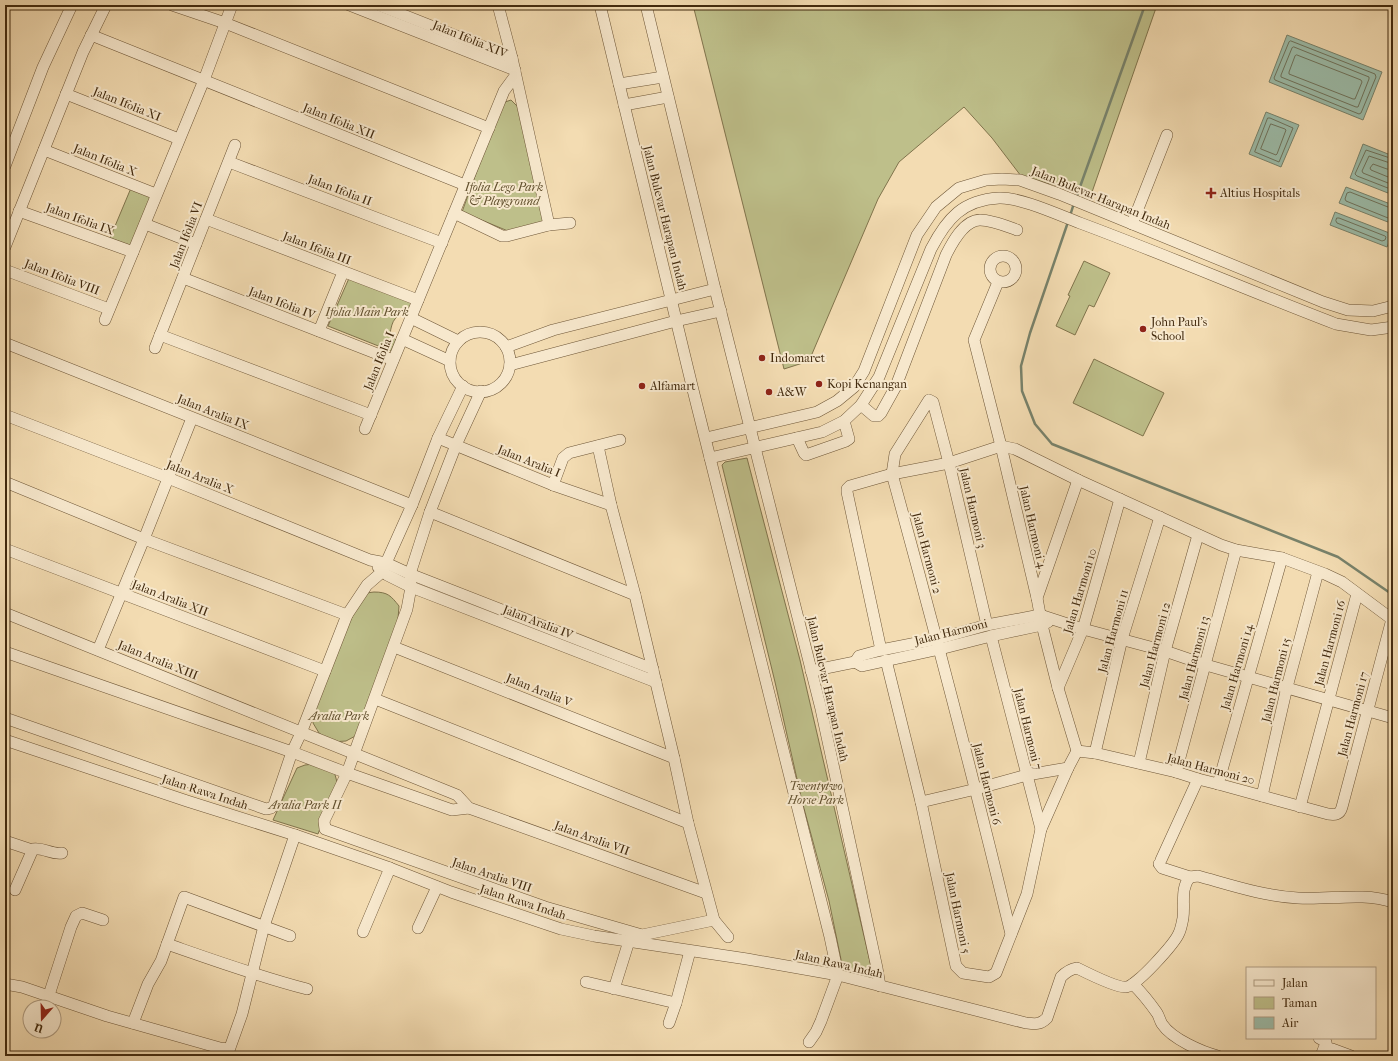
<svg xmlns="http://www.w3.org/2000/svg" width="1398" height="1061" font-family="'IM FELL French Canon',serif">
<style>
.green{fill:#bebf8a;stroke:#80744c}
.water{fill:#9cbca9;stroke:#78826b}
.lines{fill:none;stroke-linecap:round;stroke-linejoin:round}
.shore{stroke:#6f735c;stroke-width:1}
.stream{stroke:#78826b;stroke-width:2.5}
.minor-casing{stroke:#6e5637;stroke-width:12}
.minor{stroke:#f7e8cd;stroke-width:11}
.poi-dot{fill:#8f2418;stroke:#f7e8cd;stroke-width:1.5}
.labels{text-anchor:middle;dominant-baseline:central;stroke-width:4;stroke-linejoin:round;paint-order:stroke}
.street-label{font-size:12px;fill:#422a0e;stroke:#f7e8cd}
.park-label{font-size:12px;font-style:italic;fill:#614f2d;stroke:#f7e8cd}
.poi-label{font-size:12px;fill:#422a0e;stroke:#f7e8cd;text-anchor:start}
</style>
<rect width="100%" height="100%" fill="#f3dcb2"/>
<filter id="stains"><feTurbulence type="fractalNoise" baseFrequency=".005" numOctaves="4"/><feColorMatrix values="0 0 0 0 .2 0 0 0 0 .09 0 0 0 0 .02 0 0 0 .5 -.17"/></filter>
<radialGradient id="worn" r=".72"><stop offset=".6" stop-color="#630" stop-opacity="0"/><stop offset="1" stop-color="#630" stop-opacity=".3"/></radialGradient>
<g class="green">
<polygon points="693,5 1157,5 1091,195 1021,176 992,138 964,107 899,162 878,199 809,361 784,369"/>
<polygon points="511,100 518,107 544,223 508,231 462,212 488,140 505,102"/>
<polygon points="131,188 151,197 131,246 110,238"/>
<polygon points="1084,261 1110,273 1094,307 1089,305 1075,335 1056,326 1070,296 1068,295"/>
<path d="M 350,276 L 414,300 L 409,312 C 395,315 392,320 390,334 L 396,340 L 391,351 L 328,326 Z"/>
<polygon points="1094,359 1164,393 1143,436 1073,403"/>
<polygon points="747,458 800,660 873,975 869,979 844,974 829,901 802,801 775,682 722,465 725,462"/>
<path d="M 374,592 C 388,592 391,596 399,606 L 398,619 L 359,734 L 346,741 L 331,742 L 319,733 L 313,723 L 313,714 L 353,607 L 366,593 Z"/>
<polygon points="314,764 334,771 337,782 318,834 273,820 297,768 305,765"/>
</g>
<g class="water">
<polygon points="1287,35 1382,72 1363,120 1269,82"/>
<polygon points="1266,112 1299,125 1281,167 1249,154"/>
<polygon points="1363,144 1393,156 1393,195 1350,178"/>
<polygon points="1346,187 1393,205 1393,224 1339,203"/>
<polygon points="1335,212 1392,234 1387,247 1330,225"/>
</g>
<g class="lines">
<g class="shore">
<polygon points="1291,41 1375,74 1376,77 1361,113 1359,114 1275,80 1274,78 1289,42"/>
<polygon points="1294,47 1369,77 1369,79 1358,107 1356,107 1281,77 1281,75 1292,48"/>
<polygon points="1297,55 1361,80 1362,82 1355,99 1353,99 1289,74 1289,72 1295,56"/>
<polygon points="1268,118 1270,118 1293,128 1279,162 1255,152"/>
<polygon points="1271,124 1285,129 1286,130 1277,154 1276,155 1261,149"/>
<polyline points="1393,159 1366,150 1355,174 1357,176 1393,190"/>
<polyline points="1393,164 1369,156 1362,171 1363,173 1393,185"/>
<polyline points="1393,170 1387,169 1373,164 1370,168 1371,170 1393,179"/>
<polyline points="1393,209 1350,192 1347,193 1345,199 1346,201 1393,220"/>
<polygon points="1337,218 1339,218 1385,236 1386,237 1385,240 1382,241 1337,223 1336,221"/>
</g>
<g class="stream">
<polyline points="1076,198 1145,5"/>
<polyline points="1070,216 1074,203"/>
<polyline points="1068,222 1030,333 1021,366 1022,391 1035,424 1052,444 1338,557 1393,595"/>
</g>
<defs>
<g id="minor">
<polyline points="172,5 225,23 489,128"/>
<polyline points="349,5 515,70"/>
<polyline points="378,5 512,58"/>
<polyline points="498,5 512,58 549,225"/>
<polyline points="600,5 693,390 830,937 838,975 821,1021 816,1032 809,1042"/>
<polyline points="646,5 715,289 821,709 877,968 880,986"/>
<polyline points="91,35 465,185"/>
<polyline points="515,76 504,91 454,213 502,236 507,236 549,225 570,223"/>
<polyline points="619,84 663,77"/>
<polyline points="66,94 179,139"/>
<polyline points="624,105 668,97"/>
<polyline points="44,150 156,194"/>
<polyline points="229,162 442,243"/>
<polyline points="5,166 43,67 72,5"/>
<polyline points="19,211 133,252"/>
<polyline points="206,219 418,300"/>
<polyline points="145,224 196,244"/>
<polyline points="1132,224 1167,135"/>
<polyline points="5,247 83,52 106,5"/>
<circle cx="1003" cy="269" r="13"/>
<polyline points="5,270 109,309"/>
<polyline points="183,278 393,360"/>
<polyline points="998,282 974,340 1001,446 1037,598 1042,625 1058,688 1077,751"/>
<polyline points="411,318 458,341"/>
<polyline points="105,320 204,80 232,5"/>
<polyline points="319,331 343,272"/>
<circle cx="480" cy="362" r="30"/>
<polyline points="160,335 371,415"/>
<polyline points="402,339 450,361"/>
<polyline points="5,343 412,505"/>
<polyline points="506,347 553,330 715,289"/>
<polyline points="155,348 235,145"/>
<polyline points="510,365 676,321 721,311"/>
<polyline points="481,391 456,445 430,512 410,574 411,587 407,609 347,773 324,821 325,829 545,907 642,935 714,920"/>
<path d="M 861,405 L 874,416 L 878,416 L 881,413 L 896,386 L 946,255 C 952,243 964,220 980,220 C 992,220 1006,226 1017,230"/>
<polyline points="5,415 168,478 370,560 386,563 410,574 653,669"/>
<polyline points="365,429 454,213"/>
<polyline points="438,438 553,485 611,505"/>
<polyline points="706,438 817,412 837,401 854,387 864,371 917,235 936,207 959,188 986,180 1002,179 1020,180 1059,194 1323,302 1348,310 1373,311 1393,306"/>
<polyline points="797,438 804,453 806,455 846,441 849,439 844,421"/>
<polyline points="598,446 611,505 635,595 674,758 688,823 714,920 728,937"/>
<path d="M 710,458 L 822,432 L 844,421 L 861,405 L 879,377 L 931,249 C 947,218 963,200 999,198 C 1020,197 1059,215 1080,223 C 1166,255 1250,291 1336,324 L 1371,330 L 1393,327"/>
<polyline points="5,482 144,539 347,615"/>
<polyline points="553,485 563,458 569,453 620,440"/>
<polyline points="430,512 635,595"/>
<polyline points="5,549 325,671"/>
<polyline points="378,567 387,575 411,587 656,682"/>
<polyline points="1037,598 1078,480"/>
<polyline points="5,613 457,795 469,808 706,893"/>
<polyline points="1040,615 1083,629 1165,651 1206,665 1393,718"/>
<path d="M 987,625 L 949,463 L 933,402 L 929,400 L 895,454 L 892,474 C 934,627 974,780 1011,934"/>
<polyline points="991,636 1041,829"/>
<polyline points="394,647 674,758"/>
<polyline points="98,650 144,539 192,418"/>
<polyline points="881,650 847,492 847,489 850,486 892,474 949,463 1001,446 1015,449 1078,480 1221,545 1236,550 1282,558 1325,574 1342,582 1393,620"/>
<polyline points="5,652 292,752 347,773 452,810 469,808"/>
<polyline points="886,660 921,802 956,966 963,973 989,977 996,973 1027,894 1041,829 1068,768 1077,751"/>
<polyline points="855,662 862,666 940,649 991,636 1042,625 1048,622"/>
<polyline points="811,671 855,662 859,656 881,650 937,639 987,625 1040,615"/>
<polyline points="1058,688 1083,629 1120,499"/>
<polyline points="375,699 688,823"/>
<polyline points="5,718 266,809 271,808 274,805 292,752 301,733 347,615 367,585 382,572 412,505 438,438 463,386"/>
<path d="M 5,740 L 187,801 L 295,835 L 390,868 L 451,892 L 561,929 L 594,936 L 747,959 L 838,975 L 1026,1023 C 1035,1024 1040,1025 1047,1018 L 1061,977 C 1066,972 1070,969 1077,968 C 1087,973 1117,988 1126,987 C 1136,987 1175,943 1179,933 C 1181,929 1182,923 1183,918 C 1185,904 1180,888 1190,877 L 1198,876 C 1231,885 1263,896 1298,898 C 1330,900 1362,892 1393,902"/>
<path d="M 1077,751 L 1095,753 L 1176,772 L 1198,779 L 1218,784 L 1328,814 C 1335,815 1340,815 1342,807 L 1392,619"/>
<polyline points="1095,753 1122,639 1160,517"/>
<polyline points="1139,763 1165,651 1198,535"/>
<polyline points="1176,772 1236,550"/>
<polyline points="1218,784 1282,558"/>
<polyline points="1262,796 1287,687 1318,572"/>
<polyline points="921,802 976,789 1027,775 1068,768"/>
<polyline points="1300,807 1357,594"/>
<polyline points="5,841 32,850"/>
<polyline points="1161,860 1198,779"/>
<polyline points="1159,864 1162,868 1190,877"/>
<path d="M 15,890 L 33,849 C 43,847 52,855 62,853"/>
<polyline points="418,928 437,887"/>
<polyline points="363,932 390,868"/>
<path d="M 167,944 C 213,960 260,977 307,989"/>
<polyline points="586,982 676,1003"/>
<polyline points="5,984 22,987 107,1016 220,1048 229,1049"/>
<path d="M 1133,984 C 1142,993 1150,1003 1157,1013 C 1159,1016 1160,1021 1162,1024 C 1172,1039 1202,1052 1218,1056"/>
<polyline points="614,989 629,941"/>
<polyline points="46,1007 49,995 71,927 76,916 82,913 103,920"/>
<polyline points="133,1023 148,984 161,961 184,897 290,936"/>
<polyline points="669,1023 676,1003 690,951"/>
<polyline points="1319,1038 1326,1042 1327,1049"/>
<polyline points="227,1056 242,1014 264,926 295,835"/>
<polyline points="1321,1056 1324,1048 1332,1049 1351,1056"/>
</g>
</defs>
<use href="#minor" class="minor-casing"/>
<use href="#minor" class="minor"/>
</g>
<g class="poi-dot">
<path d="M1209 187h4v4h4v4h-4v4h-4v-4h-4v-4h4z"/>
<circle cx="1143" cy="329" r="4"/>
<circle cx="762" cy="358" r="4"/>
<circle cx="819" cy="384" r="4"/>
<circle cx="642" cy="386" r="4"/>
<circle cx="769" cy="392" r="4"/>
</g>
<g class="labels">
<g class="street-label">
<text transform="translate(470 39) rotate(22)">Jalan Ifolia XIV</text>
<text transform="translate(127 104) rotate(22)">Jalan Ifolia XI</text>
<text transform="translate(339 121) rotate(22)">Jalan Ifolia XII</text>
<text transform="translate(105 160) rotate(22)">Jalan Ifolia X</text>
<text transform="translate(340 190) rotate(21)">Jalan Ifolia II</text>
<text transform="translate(1101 198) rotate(22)">Jalan Bulevar Harapan Indah</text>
<text transform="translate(665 218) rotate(76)">Jalan Bulevar Harapan Indah</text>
<text transform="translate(80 219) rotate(20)">Jalan Ifolia IX</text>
<text transform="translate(186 235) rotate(-69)">Jalan Ifolia VI</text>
<text transform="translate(317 248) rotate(21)">Jalan Ifolia III</text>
<text transform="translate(62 277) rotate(21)">Jalan Ifolia VIII</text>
<text transform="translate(282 303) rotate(21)">Jalan Ifolia IV</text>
<text transform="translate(379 361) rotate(-68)">Jalan Ifolia I</text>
<text transform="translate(213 412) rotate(22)">Jalan Aralia IX</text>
<text transform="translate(529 461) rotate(22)">Jalan Aralia I</text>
<text transform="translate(200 477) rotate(22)">Jalan Aralia X</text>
<text transform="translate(973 508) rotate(77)">Jalan Harmoni 3</text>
<text transform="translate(1033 527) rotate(77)">Jalan Harmoni 4</text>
<text transform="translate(927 553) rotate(75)">Jalan Harmoni 2</text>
<text transform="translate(1080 591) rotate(-73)">Jalan Harmoni 10</text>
<text transform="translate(170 598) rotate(21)">Jalan Aralia XII</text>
<text transform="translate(538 622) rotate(21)">Jalan Aralia IV</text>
<text transform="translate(1113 631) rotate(-75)">Jalan Harmoni 11</text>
<text transform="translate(951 632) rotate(-14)">Jalan Harmoni</text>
<text transform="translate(1330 643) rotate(-75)">Jalan Harmoni 16</text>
<text transform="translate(1155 645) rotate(-75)">Jalan Harmoni 12</text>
<text transform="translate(1194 658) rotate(-75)">Jalan Harmoni 13</text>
<text transform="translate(158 660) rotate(22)">Jalan Aralia XIII</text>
<text transform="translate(1237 667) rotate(-74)">Jalan Harmoni 14</text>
<text transform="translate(1276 680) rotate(-76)">Jalan Harmoni 15</text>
<text transform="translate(828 689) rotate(77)">Jalan Bulevar Harapan Indah</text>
<text transform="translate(539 690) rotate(22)">Jalan Aralia V</text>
<text transform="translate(1353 714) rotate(-75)">Jalan Harmoni 17</text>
<text transform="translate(1028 729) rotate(76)">Jalan Harmoni 7</text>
<text transform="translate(1211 769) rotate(15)">Jalan Harmoni 20</text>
<text transform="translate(987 784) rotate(76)">Jalan Harmoni 6</text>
<text transform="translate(205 792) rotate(18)">Jalan Rawa Indah</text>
<text transform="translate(592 838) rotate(20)">Jalan Aralia VII</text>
<text transform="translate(492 875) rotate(19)">Jalan Aralia VIII</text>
<text transform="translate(523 902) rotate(18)">Jalan Rawa Indah</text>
<text transform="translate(958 913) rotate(78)">Jalan Harmoni 5</text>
<text transform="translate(839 964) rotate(13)">Jalan Rawa Indah</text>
</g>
<g class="park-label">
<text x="504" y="187">Ifolia Lego Park<tspan x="504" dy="14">&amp; Playground</tspan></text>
<text x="367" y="312">Ifolia Main Park</text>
<text x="339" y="716">Aralia Park</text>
<text x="816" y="786">Twentytwo<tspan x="816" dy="14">Horse Park</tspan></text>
<text x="305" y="805">Aralia Park II</text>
</g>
<g class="poi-label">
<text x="1220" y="193">Altius Hospitals</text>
<text x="1151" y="322">John Paul's<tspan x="1151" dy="14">School</tspan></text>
<text x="770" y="358">Indomaret</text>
<text x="827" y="384">Kopi Kenangan</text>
<text x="650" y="386">Alfamart</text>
<text x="777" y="392">A&amp;W</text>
</g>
</g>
<rect width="1398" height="1061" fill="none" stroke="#f3dcb2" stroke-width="20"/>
<rect x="6" y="6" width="1386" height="1049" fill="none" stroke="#422a0e" stroke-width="2"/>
<rect x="10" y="10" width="1378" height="1041" fill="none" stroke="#422a0e"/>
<rect x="1246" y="967" width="130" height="72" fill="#f7e8cd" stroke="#af9c81"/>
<rect x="1254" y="980" width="20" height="6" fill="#f7e8cd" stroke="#af9c81"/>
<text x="1282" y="987" font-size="12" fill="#422a0e">Jalan</text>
<rect x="1254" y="997" width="20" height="12" fill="#bebf8a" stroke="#af9c81"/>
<text x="1282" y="1007" font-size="12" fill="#422a0e">Taman</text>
<rect x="1254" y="1017" width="20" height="12" fill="#9cbca9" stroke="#af9c81"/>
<text x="1282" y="1027" font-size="12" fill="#422a0e">Air</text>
<g transform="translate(42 1019) rotate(200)"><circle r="19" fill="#f7e8cd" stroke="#af9c81"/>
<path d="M0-3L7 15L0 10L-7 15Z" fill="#8f2418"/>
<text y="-6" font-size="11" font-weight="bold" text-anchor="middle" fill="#422a0e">U</text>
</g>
<rect width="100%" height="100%" filter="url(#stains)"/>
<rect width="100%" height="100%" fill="url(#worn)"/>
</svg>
